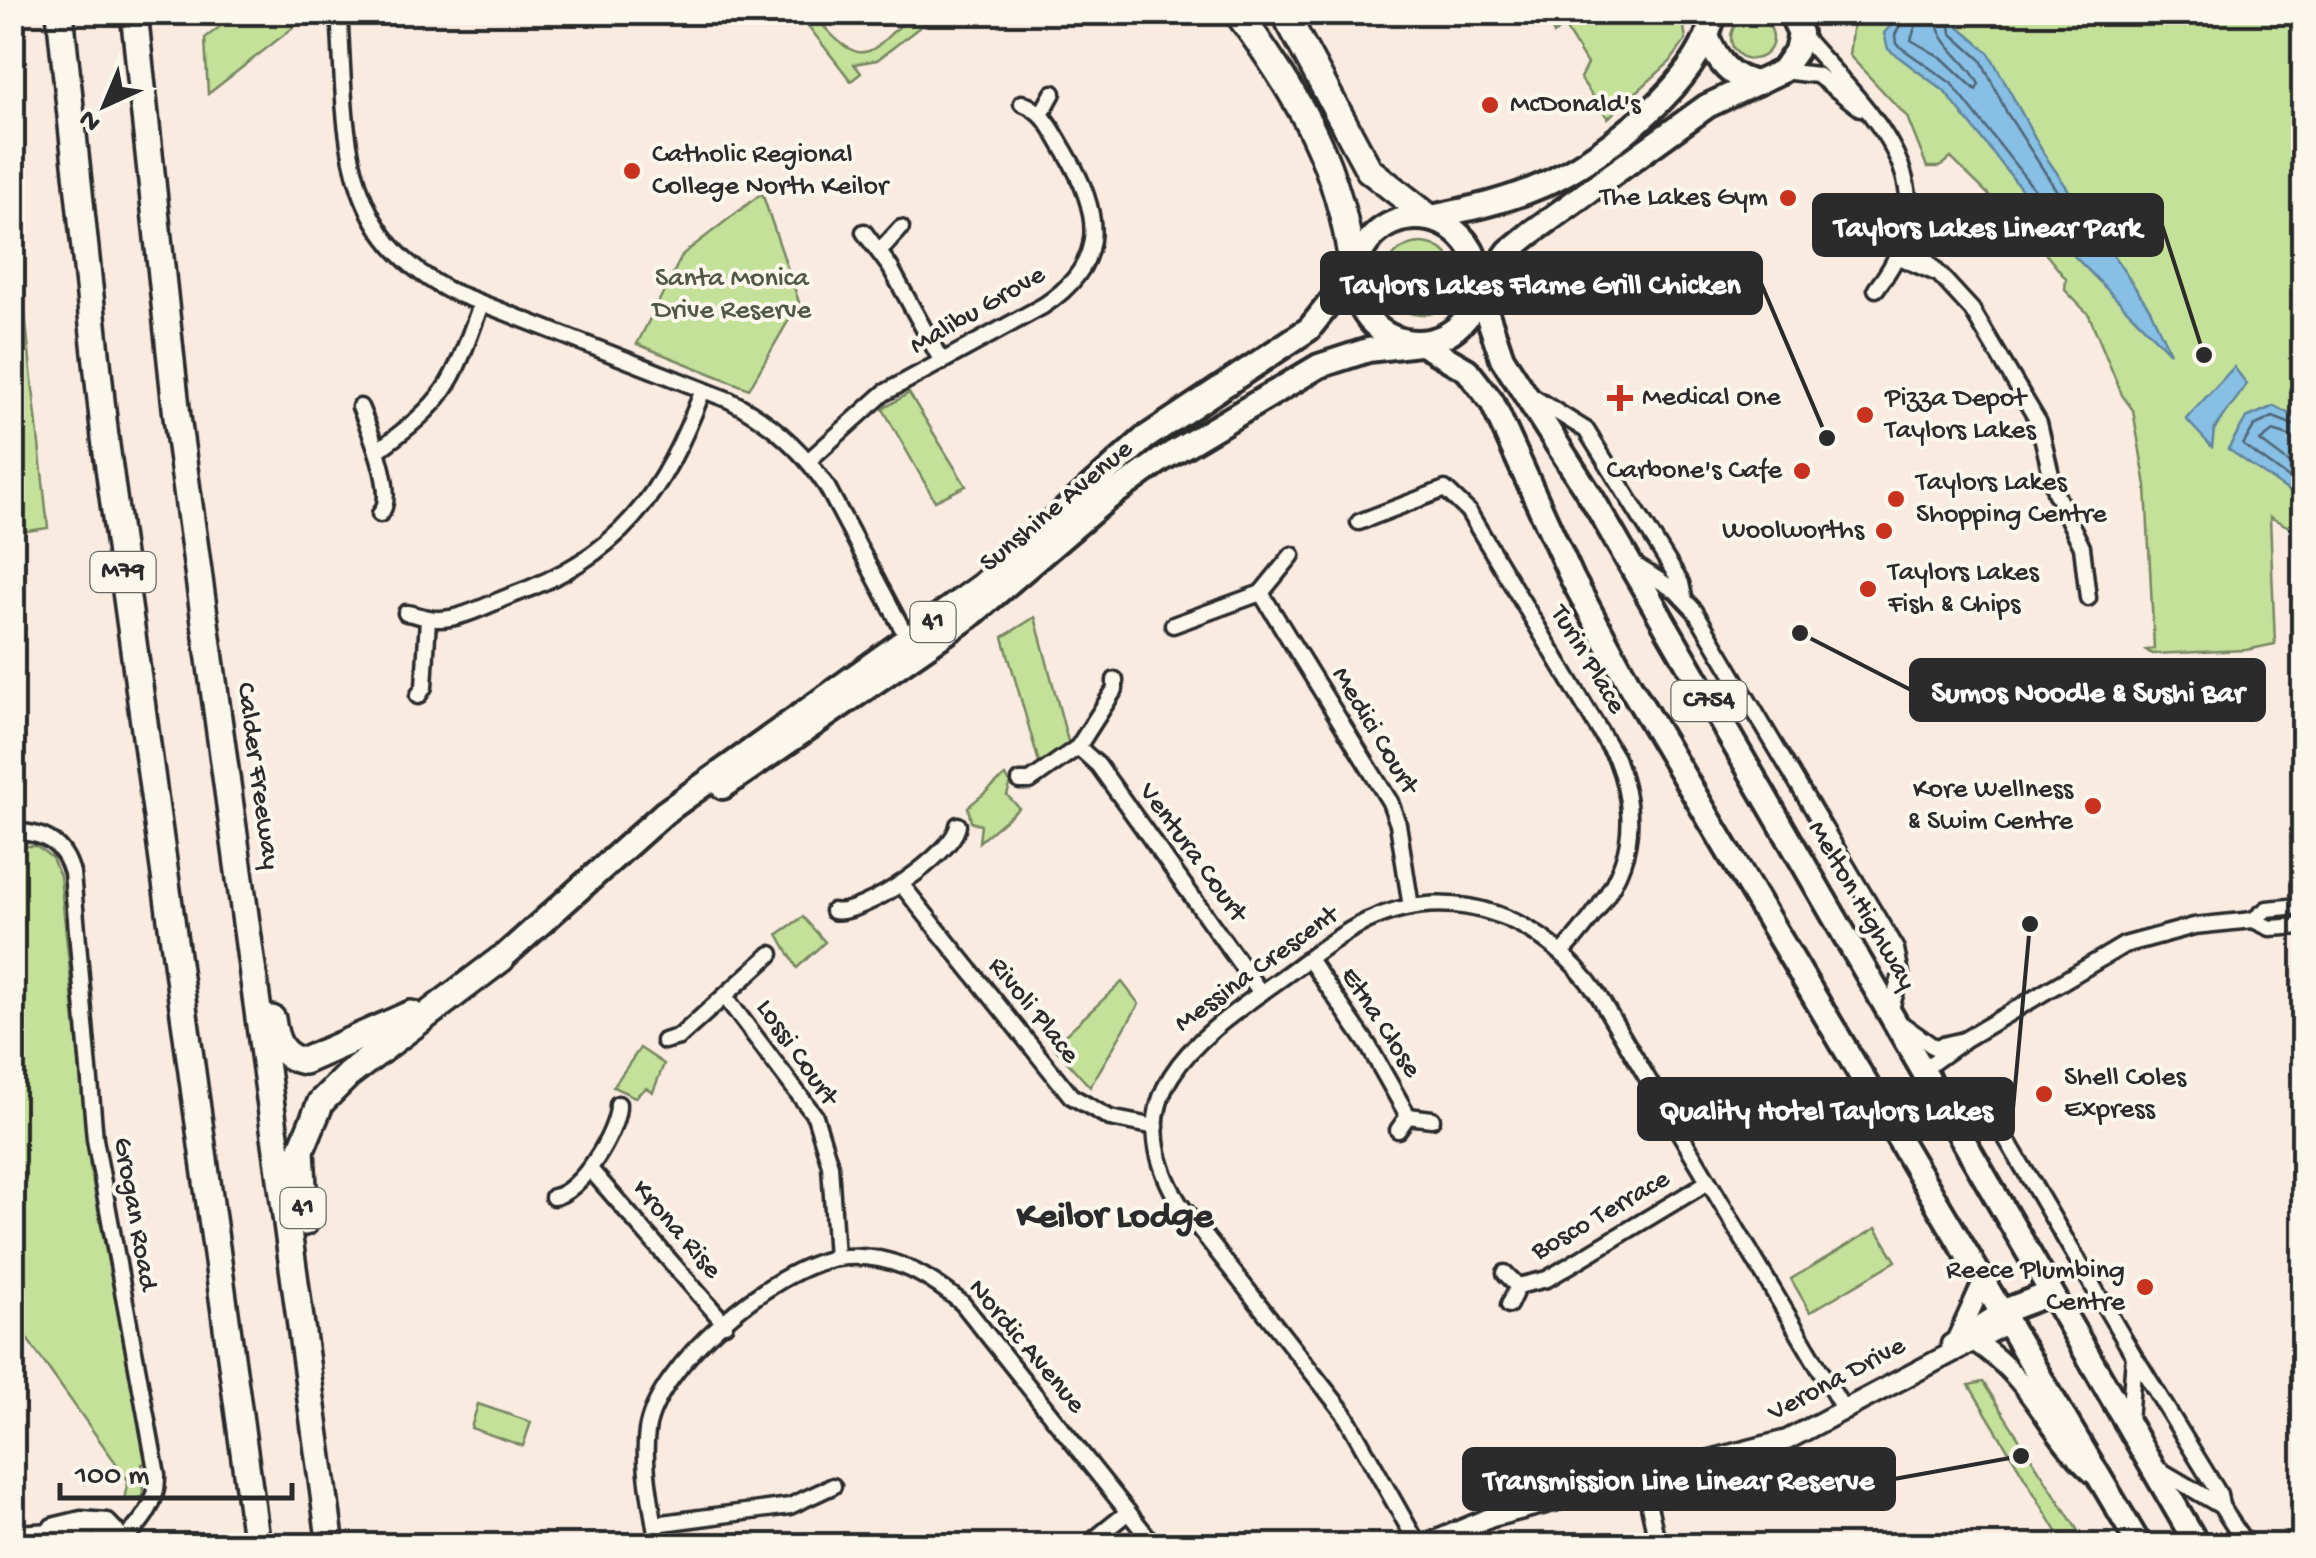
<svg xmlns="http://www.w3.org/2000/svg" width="2316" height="1558" font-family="'Gochi Hand',sans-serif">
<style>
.green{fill:#c3e199;stroke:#778662;stroke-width:2.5}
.water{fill:#87bfe5;stroke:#62849b;stroke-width:2.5}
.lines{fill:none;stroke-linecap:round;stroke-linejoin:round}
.shore{stroke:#506675;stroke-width:2.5}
.minor-casing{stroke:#2b2b2b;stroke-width:21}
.tertiary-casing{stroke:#2b2b2b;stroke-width:25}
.primary-casing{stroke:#2b2b2b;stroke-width:30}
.trunk-casing{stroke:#2b2b2b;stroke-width:30}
.motorway-casing{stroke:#2b2b2b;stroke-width:32}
.minor{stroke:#fbf7ec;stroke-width:14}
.tertiary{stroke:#fbf7ec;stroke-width:18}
.primary{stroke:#fbf7ec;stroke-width:22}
.trunk{stroke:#fbf7ec;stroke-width:22}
.motorway{stroke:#fbf7ec;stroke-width:25}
.poi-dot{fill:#c8321e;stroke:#fbf7ec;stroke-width:4}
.labels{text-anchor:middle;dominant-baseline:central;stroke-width:8;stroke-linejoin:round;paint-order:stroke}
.shield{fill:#fbf7ec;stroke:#696865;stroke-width:2.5}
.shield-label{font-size:25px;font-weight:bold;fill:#2b2b2b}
.poi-label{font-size:28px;fill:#2b2b2b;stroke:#fbf7ec;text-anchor:start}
.park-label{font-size:28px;fill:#515846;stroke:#fbf7ec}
.street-label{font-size:28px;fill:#2b2b2b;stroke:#fbf7ec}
.district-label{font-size:38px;font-weight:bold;fill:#2b2b2b;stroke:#fbf7ec}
.leader{fill:none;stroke:#2b2b2b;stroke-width:4}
.callout-dot{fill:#2b2b2b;stroke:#fbf7ec;stroke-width:4}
.callout{fill:#2b2b2b;stroke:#2b2b2b;stroke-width:4}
.callout-label{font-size:30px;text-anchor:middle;font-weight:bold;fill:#fff}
</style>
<rect width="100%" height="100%" fill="#faebe1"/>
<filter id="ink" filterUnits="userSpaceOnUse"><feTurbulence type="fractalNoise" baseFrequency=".01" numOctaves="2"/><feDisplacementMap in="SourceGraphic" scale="20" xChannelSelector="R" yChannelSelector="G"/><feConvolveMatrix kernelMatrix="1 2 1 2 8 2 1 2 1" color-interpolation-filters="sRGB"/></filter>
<g filter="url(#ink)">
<g class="green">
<polygon points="239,12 312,13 208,94 205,38"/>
<path d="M 798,13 L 813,13 C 882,102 874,12 938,13 L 877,60 L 854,64 L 861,73 L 851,81 Z"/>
<polygon points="1545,13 1682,13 1686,40 1670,62 1608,118 1580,78 1587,64 1564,26 1554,34"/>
<polygon points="1854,13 2303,13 2304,535 2270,517 2275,644 2246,650 2152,654 2146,650 2154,649 2146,486 2133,410 2122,395 2089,315 2065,290 2066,279 2033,238 1951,158 1940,167 1927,167 1907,117 1849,55"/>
<circle cx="1752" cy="38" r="21"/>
<polygon points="12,193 48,528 13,533 12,533"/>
<polygon points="762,193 799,302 749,389 637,344 683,254"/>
<circle cx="1421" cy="279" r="36"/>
<polygon points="909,393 966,486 935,501 883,409"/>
<polygon points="1035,617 1069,745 1040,766 1003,637"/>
<polygon points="1005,776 1011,783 1007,795 1019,808 979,842 981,825 971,822 968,807"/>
<polygon points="13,846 37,846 52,858 60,876 90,1167 146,1463 142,1464 143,1497 124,1500 128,1480 13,1319"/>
<polygon points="803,917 825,942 797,968 778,934"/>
<polygon points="1122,982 1139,1004 1090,1087 1053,1046"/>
<polygon points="640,1048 664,1064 653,1092 646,1088 635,1097 613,1087"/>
<polygon points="1876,1228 1896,1261 1810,1312 1791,1279"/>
<polygon points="1983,1382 2087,1545 2065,1545 1969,1385"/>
<polygon points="478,1404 531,1422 523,1446 471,1428"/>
</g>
<g class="water">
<polygon points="1903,12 1957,13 1959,27 1989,53 2044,154 2150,309 2170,353 2075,257 1944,91 1888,49 1884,33"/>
<polygon points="2234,367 2247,384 2214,430 2212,447 2186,419"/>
<polygon points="2274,406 2303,421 2303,501 2228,449 2246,418"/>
</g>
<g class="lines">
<g class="shore">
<polyline points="1907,12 1895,35 1896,44 1951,83 2082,250 2090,252 2092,246 2007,113 1981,60 1951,33 1948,12"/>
<path d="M 1920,12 L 1911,40 L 1942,58 L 1976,90 L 1979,84 C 1965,56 1937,47 1935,12"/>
<polyline points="2304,429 2273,417 2254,426 2243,445 2304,489"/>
<polyline points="2304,441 2273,431 2260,441 2304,474"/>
</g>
<defs>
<g id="minor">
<path d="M 339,12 C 347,123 335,230 448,290 L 729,400 C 770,421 802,449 827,487 L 911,645"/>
<path d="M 1800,33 C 1865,109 1959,183 1876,289"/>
<polyline points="1782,71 1817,75 1860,108"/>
<polyline points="1042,113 1053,93"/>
<polyline points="864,232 890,267 942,362"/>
<polyline points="1901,245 1926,260 1972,310 2039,423 2055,492 2082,547 2088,598"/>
<polyline points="880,251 901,228"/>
<polyline points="1896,256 1934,272"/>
<polyline points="1528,394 1586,430 1681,583 1684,597"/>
<path d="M 360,407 C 369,428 398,496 380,514"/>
<path d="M 377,451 C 448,399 452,385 481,304"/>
<path d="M 808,461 L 884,393 L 1043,306 C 1109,263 1101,213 1066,153 C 1053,132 1046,112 1022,103"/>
<path d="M 1359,522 L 1445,489 L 1468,511 L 1616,758 C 1649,842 1618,889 1563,952"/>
<polyline points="1635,565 1676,591 1695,611 1896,949 1901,974 1889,1015 1934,1047 1964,1040"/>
<polyline points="1261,593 1390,802 1398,824 1411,907"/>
<path d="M 406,613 C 416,614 426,619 437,619 C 460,620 489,604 510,596 C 620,557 663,495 703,390"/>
<polyline points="1173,625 1261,593 1292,555"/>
<polyline points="418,696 424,687 428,618"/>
<polyline points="1078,747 1098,765 1261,993"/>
<polyline points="1020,781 1030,781 1078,747 1115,689 1115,680"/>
<path d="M 12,832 C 43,831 64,843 72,873 L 95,1139 L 157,1475 C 158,1504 141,1525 119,1543"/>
<polyline points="901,884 1071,1096 1110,1118 1156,1127"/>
<path d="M 833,911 C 860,918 955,853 958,825"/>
<polyline points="2253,920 2267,909 2300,906"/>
<polyline points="1309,959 1368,1045 1408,1116"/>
<polyline points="726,998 815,1116 830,1165 836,1258"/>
<polyline points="664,1041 679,1037 771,954"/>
<polyline points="1921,1071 1964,1040 2124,945 2194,926 2253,920 2270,928 2303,926"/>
<polyline points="1932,1083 1983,1112 2001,1130 2134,1356 2129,1422"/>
<polyline points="1408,1116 1432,1119"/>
<polyline points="1398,1130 1408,1116"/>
<polyline points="590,1169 725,1324"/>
<path d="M 553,1197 C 580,1194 619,1130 618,1104"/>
<polyline points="1505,1273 1518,1286 1509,1305"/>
<polyline points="1518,1286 1547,1279 1708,1182"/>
<polyline points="2137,1360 2219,1494 2221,1506"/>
<polyline points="2155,1467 2221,1506 2247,1546"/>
<polyline points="1643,1479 1658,1546"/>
<polyline points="655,1524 790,1506 833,1486"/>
<polyline points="52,1526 81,1519 107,1521 131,1546"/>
<polyline points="12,1533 97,1529 121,1546"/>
<path d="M 658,1546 C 653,1510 642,1466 647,1431 C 656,1366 774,1267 837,1258 C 887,1251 925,1273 962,1303 L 1155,1546"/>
<polyline points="1086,1546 1128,1512"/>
<path d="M 1419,1546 L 1344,1413 L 1179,1203 C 1113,1093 1198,1038 1279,980 C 1307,960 1336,936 1367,921 C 1455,880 1546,919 1598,995 L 1845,1412"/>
</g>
<g id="tertiary">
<polyline points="1957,1339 1983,1282"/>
<path d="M 1975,1342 C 2036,1382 2043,1429 2092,1473"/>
<polyline points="1951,1344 2001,1312"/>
<polyline points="1423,1546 1492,1517 1787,1440 2008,1323"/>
</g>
<g id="primary">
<path d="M 1715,12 L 1707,36 C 1717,61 1730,79 1758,83"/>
<path d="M 1431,217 C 1470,209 1507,201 1543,185 C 1599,160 1684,93 1707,36"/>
<polyline points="1480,291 1509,251 1531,233 1707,106 1782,71 1796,51 1800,33 1790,12"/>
<polyline points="723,787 969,617 1107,499 1161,460 1319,366 1368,350 1418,344"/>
<polyline points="501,959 664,813 982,585 1145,438 1309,329 1353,274"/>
</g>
<g id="trunk">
<circle cx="1417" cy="280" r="62"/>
<polyline points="1480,293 1502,358 1593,500 2198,1546"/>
<polyline points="1422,344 1467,370 1492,402 1573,580 1629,684 2140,1546"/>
<polyline points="2001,1312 2049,1294"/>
</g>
<g id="motorway">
<polyline points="60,12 105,438 257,1546"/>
<polyline points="134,12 177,417 331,1546"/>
<path d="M 1237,12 C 1299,96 1341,167 1353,272"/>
<polyline points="1284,12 1369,170 1429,217"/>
<path d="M 272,1019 C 275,1041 281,1057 304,1061 L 411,1014"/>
<polyline points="305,1222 301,1150 321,1102 348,1075 501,959"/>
</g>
</defs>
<use href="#minor" class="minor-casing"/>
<use href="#tertiary" class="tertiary-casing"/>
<use href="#primary" class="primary-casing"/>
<use href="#trunk" class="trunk-casing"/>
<use href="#motorway" class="motorway-casing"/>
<use href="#minor" class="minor"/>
<use href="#tertiary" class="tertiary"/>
<use href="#primary" class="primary"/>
<use href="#trunk" class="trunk"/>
<use href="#motorway" class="motorway"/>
</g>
</g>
<g class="poi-dot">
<circle cx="1490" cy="105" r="10"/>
<circle cx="632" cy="171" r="10"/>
<circle cx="1788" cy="198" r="10"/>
<path d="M1615 383h10v10h10v10h-10v10h-10v-10h-10v-10h10z"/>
<circle cx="1865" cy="415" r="10"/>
<circle cx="1802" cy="471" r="10"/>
<circle cx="1896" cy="499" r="10"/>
<circle cx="1884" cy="531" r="10"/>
<circle cx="1868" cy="589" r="10"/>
<circle cx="2093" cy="806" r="10"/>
<circle cx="2044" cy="1094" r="10"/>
<circle cx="2145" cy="1287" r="10"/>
</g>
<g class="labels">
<g class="shield">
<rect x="90.5" y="552" width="65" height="40" rx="8"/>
<rect x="910.5" y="602" width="45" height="40" rx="8"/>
<rect x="1671.5" y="681" width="75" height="40" rx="8"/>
<rect x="280.5" y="1188" width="45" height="40" rx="8"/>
</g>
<g class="shield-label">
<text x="123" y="572">M79</text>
<text x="933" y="622">41</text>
<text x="1709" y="701">C754</text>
<text x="303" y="1208">41</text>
</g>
<g class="poi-label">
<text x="1510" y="105">McDonald's</text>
<text x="652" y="155">Catholic Regional<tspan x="652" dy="32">College North Keilor</tspan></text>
<text x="1768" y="198" text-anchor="end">The Lakes Gym</text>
<text x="1642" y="398">Medical One</text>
<text x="1885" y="399">Pizza Depot<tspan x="1885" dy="32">Taylors Lakes</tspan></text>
<text x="1782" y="471" text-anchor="end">Carbone's Cafe</text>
<text x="1916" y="483">Taylors Lakes<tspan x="1916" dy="32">Shopping Centre</tspan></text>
<text x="1864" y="531" text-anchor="end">Woolworths</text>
<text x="1888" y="573">Taylors Lakes<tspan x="1888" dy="32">Fish &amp; Chips</tspan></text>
<text x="2073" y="790" text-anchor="end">Kore Wellness<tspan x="2073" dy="32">&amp; Swim Centre</tspan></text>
<text x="2064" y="1078">Shell Coles<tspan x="2064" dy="32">Express</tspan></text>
<text x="2125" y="1271" text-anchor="end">Reece Plumbing<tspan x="2125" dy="32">Centre</tspan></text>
</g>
<g class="park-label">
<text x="732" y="279">Santa Monica<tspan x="732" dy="32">Drive Reserve</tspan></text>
</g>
<g class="street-label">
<text transform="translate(978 311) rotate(-30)">Malibu Grove</text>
<text transform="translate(1057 507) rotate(-40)">Sunshine Avenue</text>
<text transform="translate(1587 660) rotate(59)">Turin Place</text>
<text transform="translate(1374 731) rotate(59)">Medici Court</text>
<text transform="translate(257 776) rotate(82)">Calder Freeway</text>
<text transform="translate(1192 853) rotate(54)">Ventura Court</text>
<text transform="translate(1861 906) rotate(60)">Melton Highway</text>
<text transform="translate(1257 970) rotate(-36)">Messina Crescent</text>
<text transform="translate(1033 1011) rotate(51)">Rivoli Place</text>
<text transform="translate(1380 1023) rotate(57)">Etna Close</text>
<text transform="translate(796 1053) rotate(55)">Lossi Court</text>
<text transform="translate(134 1214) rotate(80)">Grogan Road</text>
<text transform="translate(1601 1216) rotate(-30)">Bosco Terrace</text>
<text transform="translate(676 1230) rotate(49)">Krona Rise</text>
<text transform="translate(1026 1347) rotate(50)">Nordic Avenue</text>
<text transform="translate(1837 1380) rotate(-28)">Verona Drive</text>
</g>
<g class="district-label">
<text x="1115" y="1218">Keilor Lodge</text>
</g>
</g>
<path class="leader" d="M2204 355L2162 225M1827 438L1761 283M1800 633L1911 690M2030 924L2013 1109M2021 1456L1894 1479"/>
<g class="callout-dot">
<circle cx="2204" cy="355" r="10"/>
<circle cx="1827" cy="438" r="10"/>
<circle cx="1800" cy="633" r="10"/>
<circle cx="2030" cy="924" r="10"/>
<circle cx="2021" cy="1456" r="10"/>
</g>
<g class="callout">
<rect x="1814" y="195" width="348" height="60" rx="10"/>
<rect x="1322" y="253" width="439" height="60" rx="10"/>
<rect x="1911" y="660" width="353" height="60" rx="10"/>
<rect x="1639" y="1079" width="374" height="60" rx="10"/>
<rect x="1464" y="1449" width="430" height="60" rx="10"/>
</g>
<g class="callout-label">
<text x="1988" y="236">Taylors Lakes Linear Park</text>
<text x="1541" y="293">Taylors Lakes Flame Grill Chicken</text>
<text x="2088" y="701">Sumos Noodle &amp; Sushi Bar</text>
<text x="1826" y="1119">Quality Hotel Taylors Lakes</text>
<text x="1679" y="1489">Transmission Line Linear Reserve</text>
</g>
<rect width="2316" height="1558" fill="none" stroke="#fbf7ec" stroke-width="50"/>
<rect x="25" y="25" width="2266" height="1508" fill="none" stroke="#2b2b2b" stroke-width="4" filter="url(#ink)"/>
<g transform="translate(105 105) rotate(224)" stroke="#fbf7ec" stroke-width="8" paint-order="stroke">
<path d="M0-8L18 38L0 25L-18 38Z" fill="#2b2b2b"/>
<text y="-15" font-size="28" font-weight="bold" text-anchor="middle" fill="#2b2b2b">N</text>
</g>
<path d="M60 1483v15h232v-15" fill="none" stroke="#2b2b2b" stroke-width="5"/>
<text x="75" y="1483" font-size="30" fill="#2b2b2b" stroke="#fbf7ec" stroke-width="8" paint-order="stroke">100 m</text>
</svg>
